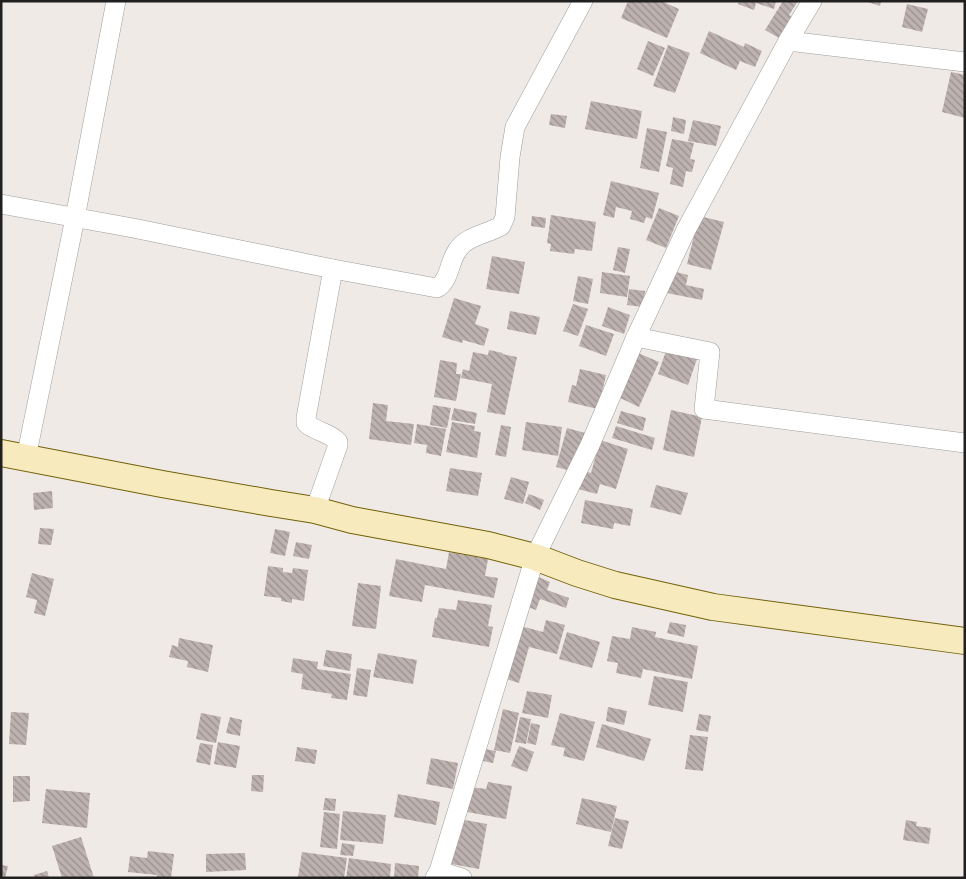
<svg xmlns="http://www.w3.org/2000/svg" width="966" height="879" font-family="Figtree,sans-serif">
<style>
.building{fill:url(#building-back-hatch)}
.lines{fill:none;stroke-linecap:round;stroke-linejoin:round}
.street-casing{stroke:#9d9d9d;stroke-width:20}
.secondary-casing{stroke:#73620a;stroke-width:28}
.street{stroke:#fff;stroke-width:19}
.secondary{stroke:#f7eabd;stroke-width:26}
</style>
<defs>
<pattern id="building-back-hatch" width="6" height="6" patternUnits="userSpaceOnUse" patternTransform="scale(1.25)"><rect width="6" height="6" fill="#bdb2b0"/><path d="M-1 5l2 2M0 0l6 6M5-1l2 2" fill="none" stroke="#99908f"/></pattern>
</defs>
<rect width="100%" height="100%" fill="#f0eae6"/>
<g class="building">
<polygon points="628,1 661,1 679,9 667,38 621,18"/>
<polygon points="739,1 776,1 774,9 756,3 754,10 738,4"/>
<polygon points="783,1 798,1 789,15 793,17 779,38 765,30"/>
<polygon points="865,1 881,1 880,6"/>
<polygon points="907,4 928,9 922,32 902,27"/>
<polygon points="709,31 744,47 745,43 762,51 755,67 740,61 736,70 700,53"/>
<polygon points="648,41 665,48 653,76 637,69"/>
<polygon points="668,45 690,53 675,93 653,86"/>
<polygon points="951,72 965,75 965,118 942,112"/>
<polygon points="591,101 642,111 637,139 585,129"/>
<polygon points="551,114 567,116 565,128 549,125"/>
<polygon points="673,117 686,120 684,134 671,131"/>
<polygon points="693,120 721,126 716,146 688,141"/>
<polygon points="647,128 667,132 659,172 640,168"/>
<polygon points="672,139 694,143 690,159 695,160 692,172 686,171 683,187 670,184 673,168 666,166"/>
<polygon points="611,181 659,193 652,219 646,217 644,223 630,219 632,211 616,207 614,218 603,215"/>
<polygon points="659,208 679,216 666,248 646,240"/>
<polygon points="551,215 596,222 592,251 575,249 574,254 550,251 551,244 547,243"/>
<polygon points="532,216 546,218 545,228 531,226"/>
<polygon points="699,216 724,222 711,270 687,264"/>
<polygon points="618,247 630,249 625,273 613,270"/>
<polygon points="492,256 525,262 519,294 486,289"/>
<polygon points="672,271 688,275 686,285 704,289 702,300 667,293"/>
<polygon points="602,272 630,276 627,297 600,293"/>
<polygon points="578,276 593,279 588,304 573,301"/>
<polygon points="629,289 645,291 643,307 627,305"/>
<polygon points="454,298 481,306 475,324 489,329 484,346 463,340 462,343 442,337"/>
<polygon points="573,304 588,309 578,336 563,331"/>
<polygon points="608,307 630,315 624,334 602,326"/>
<polygon points="510,311 540,317 536,335 507,329"/>
<polygon points="586,325 614,334 606,356 579,346"/>
<polygon points="667,348 697,359 688,385 658,374"/>
<polygon points="489,350 503,353 502,354 517,357 505,415 487,412 492,384 461,378 463,369 469,371 473,352 488,355"/>
<polygon points="636,352 659,362 639,407 616,396"/>
<polygon points="440,360 457,363 456,374 461,374 456,401 434,397"/>
<polygon points="580,369 606,375 598,409 568,402 572,385 576,386"/>
<polygon points="373,403 388,405 386,421 414,424 411,445 369,439"/>
<polygon points="433,405 451,408 447,428 430,425"/>
<polygon points="454,408 477,413 475,424 451,420"/>
<polygon points="671,410 702,417 694,457 663,450"/>
<polygon points="621,411 646,418 643,431 617,423"/>
<polygon points="452,422 475,426 474,431 481,432 477,458 446,452"/>
<polygon points="526,422 562,427 558,456 522,450"/>
<polygon points="417,424 446,429 441,456 426,453 427,445 414,443"/>
<polygon points="501,425 511,427 506,457 495,455"/>
<polygon points="616,426 655,438 652,450 612,438"/>
<polygon points="567,428 585,433 575,472 556,467"/>
<polygon points="600,440 628,449 616,489 600,484 597,494 578,489 584,471 591,473"/>
<polygon points="450,468 482,473 478,496 446,491"/>
<polygon points="511,477 529,482 523,504 504,499"/>
<polygon points="656,485 688,493 681,515 650,507"/>
<polygon points="52,491 53,508 34,510 33,493"/>
<polygon points="529,494 544,500 540,510 525,503"/>
<polygon points="585,500 633,509 630,526 614,523 613,529 581,523"/>
<polygon points="40,528 54,529 51,545 38,544"/>
<polygon points="275,529 290,532 285,556 270,553"/>
<polygon points="296,542 312,545 309,559 293,556"/>
<polygon points="449,552 488,559 485,576 498,578 494,598 425,585 422,602 389,596 396,559 446,569"/>
<polygon points="268,566 283,568 283,572 292,573 293,568 308,570 304,601 292,599 292,603 281,601 281,598 264,596"/>
<polygon points="32,573 54,579 45,616 34,613 37,600 26,597"/>
<polygon points="536,576 550,582 547,590 569,598 566,608 540,599 536,610 525,606"/>
<polygon points="358,583 381,586 376,629 352,626"/>
<polygon points="458,600 492,605 488,626 493,627 489,647 432,637 435,618 437,618 439,608 456,610"/>
<polygon points="546,620 565,625 557,654 529,647 519,683 503,678 517,625 543,632"/>
<polygon points="670,622 686,625 684,637 667,633"/>
<polygon points="632,627 656,632 655,637 698,646 692,679 643,669 641,678 616,673 618,663 607,661 612,636 630,639"/>
<polygon points="567,632 600,642 592,668 559,659"/>
<polygon points="179,638 213,645 208,672 187,667 188,661 169,657 172,645 178,647"/>
<polygon points="326,650 352,654 350,671 323,666"/>
<polygon points="378,653 417,660 413,684 373,677"/>
<polygon points="293,658 318,662 317,669 351,674 347,700 331,698 332,694 301,689 303,674 291,672"/>
<polygon points="357,668 371,670 367,697 353,695"/>
<polygon points="654,676 688,682 683,712 648,705"/>
<polygon points="527,691 552,695 548,718 522,713"/>
<polygon points="608,707 627,711 624,725 606,721"/>
<polygon points="503,709 519,713 510,753 494,750"/>
<polygon points="11,712 29,713 26,745 9,744"/>
<polygon points="201,713 221,717 216,743 196,739"/>
<polygon points="560,713 595,722 584,761 563,756 565,748 551,745"/>
<polygon points="699,714 711,716 708,732 696,730"/>
<polygon points="230,717 242,720 240,736 226,733"/>
<polygon points="520,717 531,719 526,744 515,742"/>
<polygon points="531,723 540,725 536,745 527,743"/>
<polygon points="602,724 651,739 644,761 596,747"/>
<polygon points="690,735 708,737 703,771 685,769"/>
<polygon points="218,742 240,746 236,768 214,764"/>
<polygon points="200,743 213,745 210,765 196,762"/>
<polygon points="519,746 534,752 527,772 511,766"/>
<polygon points="297,747 317,750 315,764 295,761"/>
<polygon points="479,748 496,751 493,763 477,760"/>
<polygon points="431,758 458,763 453,789 426,784"/>
<polygon points="252,775 264,775 263,792 251,791"/>
<polygon points="13,776 30,776 30,801 13,802"/>
<polygon points="488,782 512,786 506,819 467,812 471,787 486,789"/>
<polygon points="46,789 90,793 87,828 42,823"/>
<polygon points="398,794 440,802 436,825 394,817"/>
<polygon points="325,798 336,799 335,811 323,810"/>
<polygon points="582,798 617,806 611,832 576,824"/>
<polygon points="343,811 386,815 383,844 340,840"/>
<polygon points="324,812 340,814 337,849 320,847"/>
<polygon points="615,818 629,821 622,849 608,846"/>
<polygon points="459,819 487,824 479,869 451,864"/>
<polygon points="906,820 917,822 916,826 931,828 929,844 903,840"/>
<polygon points="81,837 94,878 62,878 52,846"/>
<polygon points="342,843 355,845 353,856 340,855"/>
<polygon points="148,851 174,854 171,878 157,878 157,875 128,872 130,856 147,858"/>
<polygon points="302,852 347,858 344,878 298,877"/>
<polygon points="245,853 246,870 206,872 206,854"/>
<polygon points="349,858 391,864 390,878 346,878"/>
<polygon points="395,863 419,866 418,878 394,878"/>
<polygon points="1,865 8,866 5,878 1,878"/>
<polygon points="47,871 49,878 35,878 34,875"/>
</g>
<g class="lines">
<defs>
<g id="street">
<polyline points="788,41 965,62"/>
<path d="M 1,204 L 133,228 L 333,269 L 437,288 C 450,280 449,262 457,251 C 466,236 487,234 501,226 L 505,217 L 510,157 L 515,127 L 583,1"/>
<polyline points="636,337 710,352 704,409 965,443"/>
<polyline points="26,458 75,218 116,1"/>
<path d="M 315,510 L 338,445 L 338,442 C 330,432 315,432 306,423 L 306,418 L 333,269"/>
<polyline points="439,871 462,878"/>
<polyline points="435,878 439,871 535,557 590,445 636,337 686,230 788,41 812,1"/>
</g>
<polyline id="secondary" points="1,453 162,484 271,503 315,510 352,520 488,545 535,557 577,573 615,585 713,607 965,641"/>
</defs>
<use href="#street" class="street-casing"/>
<use href="#secondary" class="secondary-casing"/>
<use href="#street" class="street"/>
<use href="#secondary" class="secondary"/>
</g>
<rect width="966" height="879" fill="none" stroke="#202020" stroke-width="5"/>
</svg>
